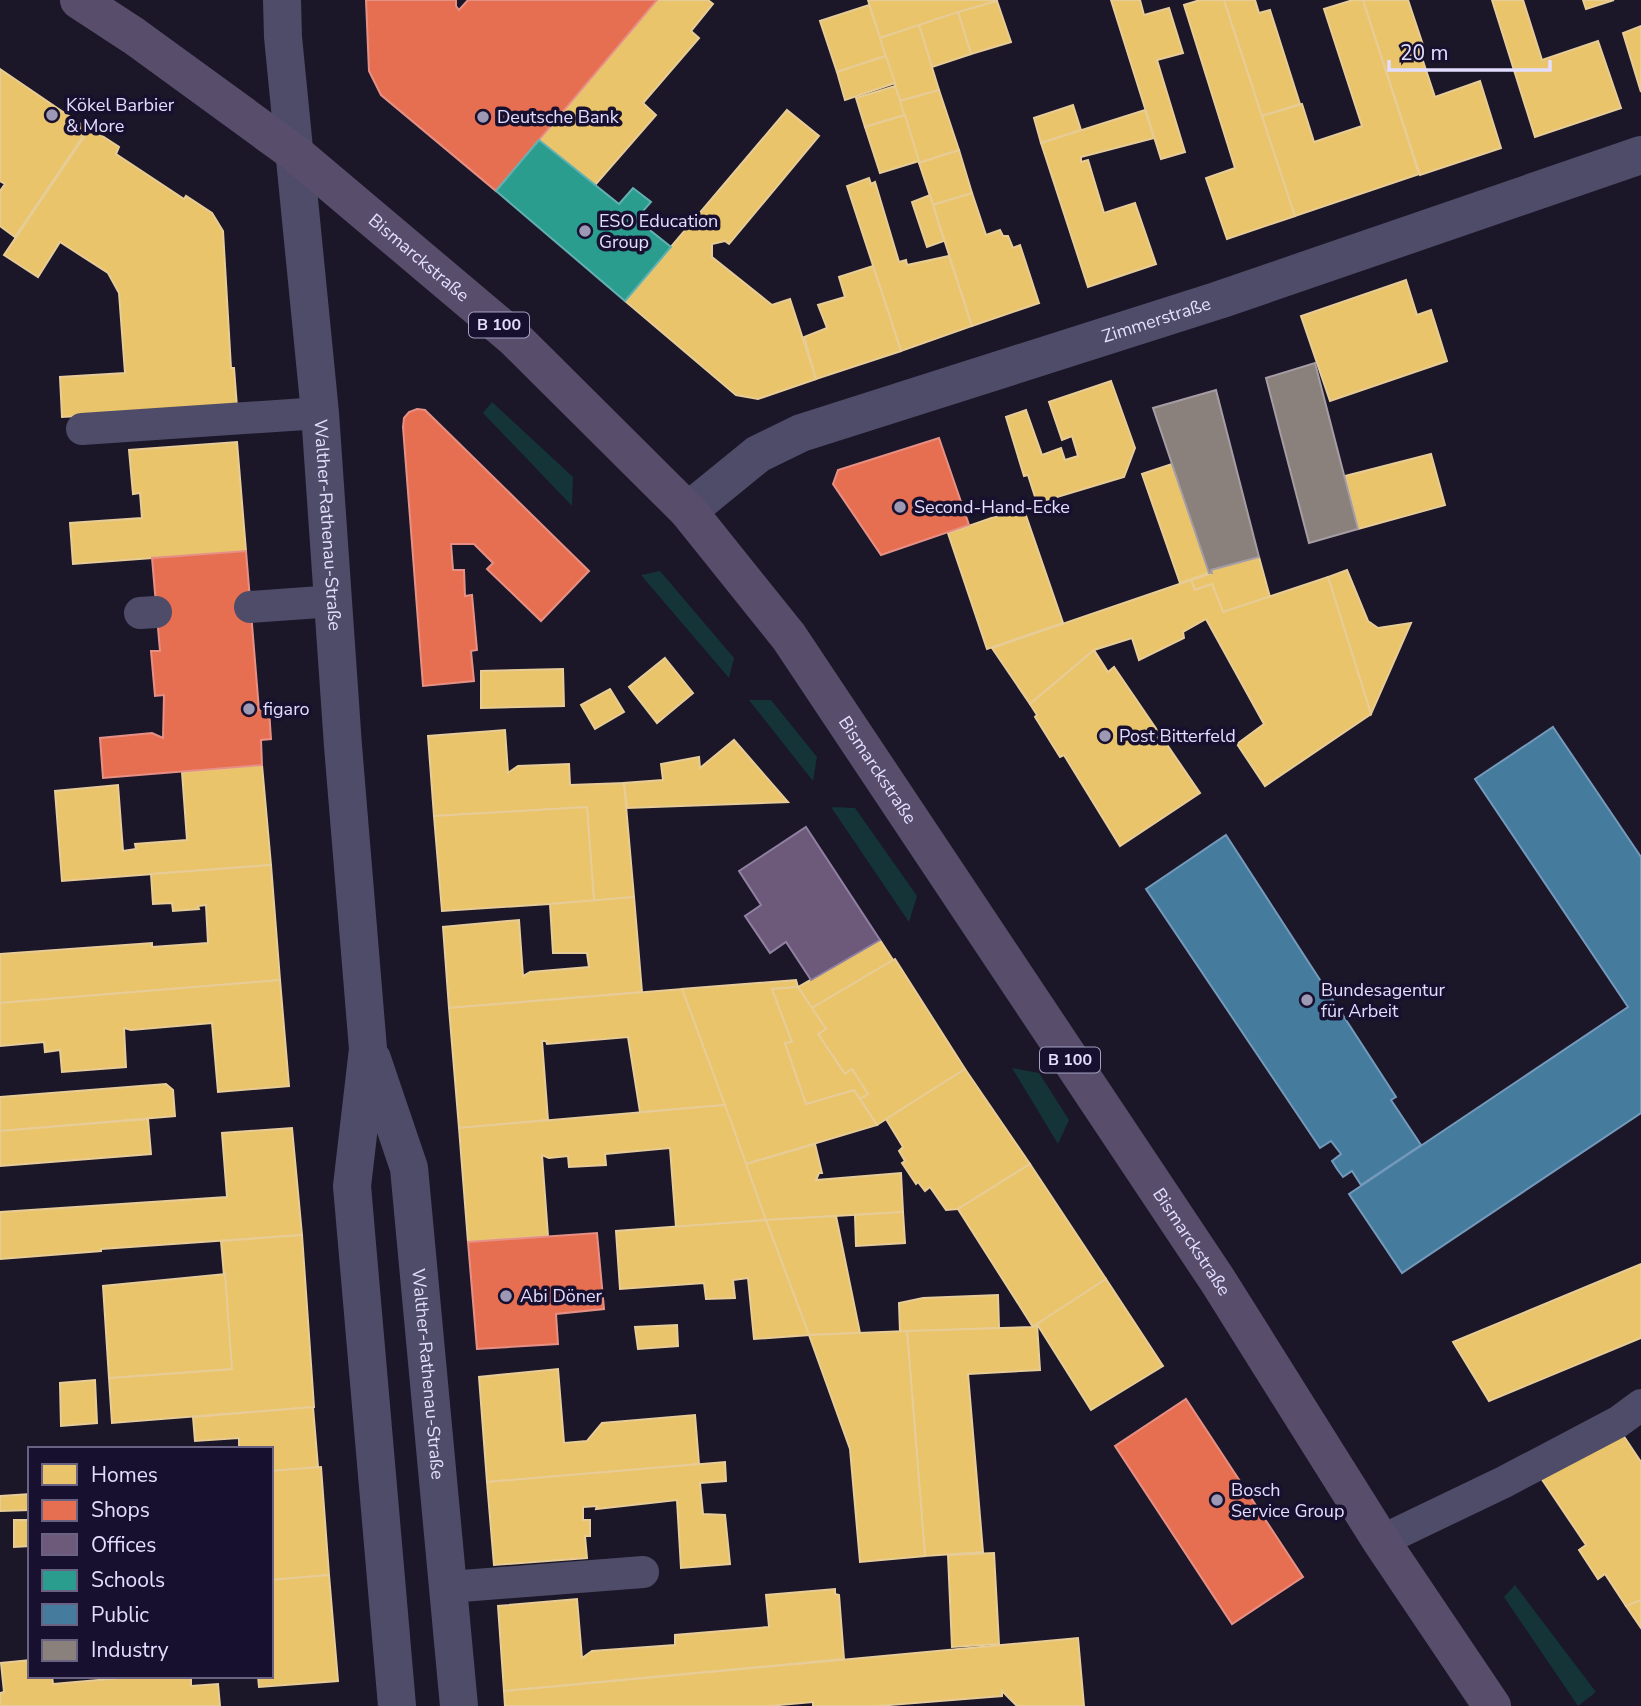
<svg xmlns="http://www.w3.org/2000/svg" width="1641" height="1706" font-family="'Nunito Sans',sans-serif">
<style>
.green{fill:#143437}
.homes{fill:#e9c46a;stroke:#e7cc97;stroke-width:2}
.shops{fill:#e76f51;stroke:#e69085;stroke-width:2}
.offices{fill:#6d597a;stroke:#9081a2;stroke-width:2}
.schools{fill:#2a9d8f;stroke:#62b0b1;stroke-width:2}
.public{fill:#457b9d;stroke:#7499ba;stroke-width:2}
.industry{fill:#8a817c;stroke:#a59da3;stroke-width:2}
.lines{fill:none;stroke-linecap:round;stroke-linejoin:round}
.lane{stroke:#4e4c69;stroke-width:32}
.street{stroke:#4e4c69;stroke-width:38}
.primary{stroke:#584e6c;stroke-width:38}
.poi-dot{fill:#9d98b4;stroke:#17102f;stroke-width:2.5}
.labels{text-anchor:middle;dominant-baseline:central;stroke-width:7;stroke-linejoin:round;paint-order:stroke}
.shield{fill:#17102f;stroke:#a6a0c1;stroke-width:2}
.shield-label{font-size:16px;font-weight:bold;fill:#e3deff}
.poi-label{font-size:18px;fill:#e3deff;stroke:#17102f;text-anchor:start}
.street-label{font-size:18px;fill:#e3deff;stroke:#17102f}
</style>
<rect width="100%" height="100%" fill="#1b1728"/>
<g class="green">
<polygon points="492,402 573,477 572,506 483,413"/>
<polygon points="660,571 734,658 729,678 641,575"/>
<polygon points="749,700 771,700 817,757 813,781"/>
<polygon points="831,807 855,808 917,896 909,922"/>
<polygon points="1012,1068 1039,1073 1069,1120 1058,1144"/>
<polygon points="1515,1585 1596,1692 1578,1706 1504,1597"/>
</g>
<g class="homes">
<polygon points="657,0 708,0 713,4 691,31 699,38 643,103 656,115 595,185 539,140"/>
<polygon points="868,0 997,0 997,1 880,38"/>
<polygon points="1111,0 1140,0 1144,15 1169,8 1183,53 1157,60 1185,152 1161,159"/>
<polygon points="1200,0 1224,0 1295,216 1227,239 1206,178 1235,168 1184,5"/>
<polygon points="1224,0 1255,0 1259,13 1270,10 1300,104 1262,116"/>
<polygon points="1353,0 1363,0 1419,174 1295,216 1262,116 1302,104 1314,142 1362,126 1324,9"/>
<polygon points="1363,0 1408,0 1424,48 1419,49 1435,97 1480,81 1501,148 1420,175"/>
<polygon points="1492,0 1523,0 1542,60 1598,41 1621,108 1535,137"/>
<polygon points="1583,0 1614,0 1586,9"/>
<polygon points="997,1 1011,42 971,54 958,12"/>
<polygon points="869,5 886,56 837,72 820,21"/>
<polygon points="958,12 971,54 932,67 919,25"/>
<polygon points="919,25 939,90 900,101 880,38"/>
<polygon points="1641,26 1641,92 1623,33"/>
<polygon points="886,56 895,83 845,100 837,72"/>
<polygon points="0,69 88,129 15,237 0,226 0,191 5,184 0,181"/>
<polygon points="895,86 905,115 865,127 856,98"/>
<polygon points="939,90 959,150 919,163 900,101"/>
<polygon points="1073,105 1081,130 1041,143 1034,118"/>
<polygon points="787,110 819,136 729,244 725,241 712,244 712,257 772,305 790,299 816,379 758,399 736,395 625,301"/>
<polygon points="1145,110 1154,138 1081,157 1081,162 1088,160 1104,213 1135,203 1156,264 1088,287 1041,143"/>
<polygon points="905,115 919,161 880,173 865,127"/>
<polygon points="90,128 119,147 116,154 184,199 186,196 212,213 223,231 231,368 234,368 237,407 62,417 60,377 125,373 119,293 108,273 60,242 38,277 4,255"/>
<polygon points="959,150 972,193 933,205 919,163"/>
<polygon points="869,178 871,184 875,182 899,262 906,260 907,265 949,256 972,326 901,351 847,186"/>
<polygon points="972,193 986,235 1000,230 1003,236 1008,236 1013,248 1020,245 1039,303 972,326 933,205"/>
<polygon points="930,195 944,241 927,247 912,202"/>
<polygon points="873,266 901,351 816,379 804,337 827,328 818,305 845,297 839,277"/>
<polygon points="1406,280 1417,315 1431,310 1447,361 1330,401 1301,316"/>
<polygon points="1111,381 1135,448 1124,477 1037,503 1028,475 1024,476 1006,417 1026,410 1042,455 1061,448 1065,460 1078,456 1072,436 1062,440 1049,402"/>
<polygon points="237,442 246,551 73,564 70,523 142,518 140,493 133,494 129,450"/>
<polygon points="1431,454 1445,505 1358,529 1345,476"/>
<polygon points="1172,464 1209,573 1180,583 1142,474"/>
<polygon points="1023,507 1063,623 987,649 948,533"/>
<polygon points="1259,557 1270,597 1223,612 1212,584 1195,590 1191,580 1212,573 1211,570"/>
<polygon points="1347,570 1368,621 1378,628 1411,623 1371,714 1328,577"/>
<polygon points="1328,577 1371,714 1265,786 1237,744 1264,724 1206,619 1183,632 1184,638 1139,660 1132,638 1094,650 1030,704 992,648 1191,580 1195,590 1212,584 1223,612"/>
<polygon points="1094,650 1108,672 1114,667 1200,793 1120,846 1064,755 1060,757 1035,717 1037,715 1030,704"/>
<polygon points="665,658 693,693 657,723 629,687"/>
<polygon points="563,669 564,706 481,708 481,671"/>
<polygon points="610,689 624,712 595,729 581,705"/>
<polygon points="505,730 508,773 518,766 569,764 570,785 624,783 634,897 594,901 587,807 434,816 428,736"/>
<polygon points="734,740 788,802 627,808 624,783 663,780 661,764 699,757 700,768"/>
<polygon points="262,765 271,865 62,881 55,791 118,785 123,851 136,849 135,844 187,840 182,772"/>
<polygon points="587,807 594,901 442,911 434,816"/>
<polygon points="271,865 280,980 0,1003 0,954 152,943 152,947 208,943 206,905 198,906 199,909 173,911 172,903 153,904 151,874"/>
<polygon points="634,897 642,992 449,1008 443,927 519,920 523,976 530,972 589,967 587,953 553,953 550,904"/>
<polygon points="880,940 893,960 812,1008 798,987"/>
<polygon points="895,959 965,1069 877,1125 860,1099 868,1094 852,1069 845,1074 818,1034 826,1029 812,1008"/>
<polygon points="280,980 289,1086 218,1092 212,1023 131,1030 124,1028 126,1067 62,1072 60,1050 45,1052 44,1042 0,1046 0,1003"/>
<polygon points="796,980 798,987 772,989 792,1042 785,1043 806,1104 854,1090 877,1125 746,1164 682,989"/>
<polygon points="798,987 826,1029 818,1034 845,1074 852,1069 868,1094 860,1099 854,1090 806,1104 785,1043 792,1042 772,989"/>
<polygon points="682,989 725,1105 640,1112 628,1037 547,1044 546,1041 542,1041 548,1120 459,1128 449,1008"/>
<polygon points="965,1069 1030,1164 958,1209 946,1210 930,1187 925,1191 918,1182 916,1184 902,1163 905,1161 899,1151 903,1147 886,1119"/>
<polygon points="166,1084 173,1090 175,1116 0,1131 0,1097"/>
<polygon points="725,1105 766,1220 676,1227 670,1148 605,1154 606,1165 569,1167 568,1156 549,1158 542,1155 548,1236 468,1242 459,1128"/>
<polygon points="148,1119 151,1154 0,1166 0,1131"/>
<polygon points="292,1128 302,1235 101,1249 101,1251 0,1259 0,1212 227,1197 222,1133"/>
<polygon points="815,1144 822,1173 819,1173 816,1180 901,1173 903,1212 766,1220 746,1164"/>
<polygon points="1030,1164 1106,1279 1033,1327 958,1209"/>
<polygon points="903,1212 905,1243 856,1246 855,1215"/>
<polygon points="836,1216 860,1333 809,1335 766,1220"/>
<polygon points="766,1220 809,1335 754,1339 748,1278 733,1280 735,1298 706,1299 704,1283 620,1289 616,1231"/>
<polygon points="302,1235 314,1407 112,1423 109,1378 232,1369 221,1241"/>
<polygon points="1641,1264 1641,1338 1489,1401 1453,1342"/>
<polygon points="225,1274 232,1369 109,1378 103,1286"/>
<polygon points="1106,1279 1163,1366 1091,1410 1037,1324"/>
<polygon points="998,1295 999,1328 900,1332 899,1303 923,1298"/>
<polygon points="1037,1324 1040,1370 968,1374 983,1552 925,1556 907,1331 1033,1327"/>
<polygon points="677,1325 678,1346 638,1349 635,1327"/>
<polygon points="907,1331 925,1556 860,1562 850,1449 809,1335"/>
<polygon points="558,1369 564,1443 587,1441 602,1423 695,1415 699,1464 487,1482 479,1377"/>
<polygon points="95,1380 97,1423 61,1426 60,1383"/>
<polygon points="313,1407 318,1467 271,1471 271,1449 239,1449 239,1438 195,1441 193,1417"/>
<polygon points="1617,1426 1641,1462 1641,1600 1626,1606 1605,1574 1598,1579 1579,1550 1586,1545 1541,1478"/>
<polygon points="725,1462 726,1481 700,1483 703,1514 725,1515 730,1564 681,1568 677,1500 596,1509 597,1506 583,1507 583,1520 590,1520 590,1536 585,1536 587,1558 494,1565 487,1482"/>
<polygon points="321,1467 329,1575 271,1580 271,1471"/>
<polygon points="30,1494 30,1510 0,1511 0,1496"/>
<polygon points="14,1520 30,1520 30,1546 14,1547"/>
<polygon points="994,1553 999,1644 952,1647 948,1555"/>
<polygon points="329,1575 338,1681 259,1687 258,1676 271,1676 271,1580"/>
<polygon points="835,1589 835,1594 839,1595 844,1659 504,1691 498,1606 577,1599 582,1658 592,1651 675,1645 675,1635 769,1627 766,1595"/>
<polygon points="1641,1600 1641,1628 1626,1606"/>
<polygon points="1078,1638 1084,1706 1017,1706 1002,1691 1002,1696 877,1706 813,1706 813,1702 768,1706 505,1706 504,1691"/>
<polygon points="30,1660 30,1676 52,1676 53,1684 144,1676 191,1676 191,1686 218,1684 220,1706 0,1706 0,1693 4,1692 1,1663"/>
</g>
<g class="shops">
<polygon points="366,0 456,0 456,6 459,10 468,0 657,0 496,191 381,95 369,71"/>
<polygon points="417,409 425,410 589,571 541,621 487,569 493,563 474,544 451,544 453,570 464,570 465,596 472,595 477,650 471,651 474,681 423,686 403,427 404,418 409,412"/>
<polygon points="939,438 969,525 881,555 833,484 838,470"/>
<polygon points="246,551 259,710 269,709 271,739 261,740 262,765 103,778 100,738 152,733 163,738 164,695 155,696 151,651 160,651 152,558"/>
<polygon points="597,1233 604,1309 556,1314 558,1344 477,1349 468,1242"/>
<polygon points="1186,1399 1303,1577 1232,1624 1115,1446"/>
</g>
<polygon class="offices" points="806,827 880,940 811,980 786,942 770,953 745,916 761,905 739,871"/>
<polygon class="schools" points="539,140 619,204 633,188 651,202 636,219 671,247 625,301 496,191"/>
<g class="public">
<polygon points="1553,727 1641,857 1641,1113 1402,1273 1349,1194 1628,1007 1475,779"/>
<polygon points="1226,835 1396,1097 1391,1100 1421,1145 1361,1185 1352,1171 1343,1177 1337,1169 1332,1161 1341,1154 1331,1141 1320,1148 1146,889"/>
</g>
<g class="industry">
<polygon points="1315,363 1358,529 1309,543 1266,378"/>
<polygon points="1216,390 1259,557 1211,570 1212,573 1209,573 1153,408"/>
</g>
<g class="lines">
<g class="lane">
<polyline points="82,429 320,413"/>
<polyline points="250,607 334,601"/>
<polyline points="140,613 156,612"/>
<polyline points="1381,1541 1504,1482 1618,1422 1641,1405"/>
<polyline points="449,1587 643,1572"/>
</g>
<g class="street">
<path id="s1" d="M 282,0 L 283,37 L 320,413 L 343,746 L 368,1049 L 352,1186 L 397,1706"/>
<path id="s2" d="M 688,511 L 758,454 L 801,433 L 1219,300 L 1641,155"/>
<path id="s3" d="M 372,1059 L 409,1168 L 459,1706"/>
</g>
<path class="primary" id="s4" d="M 79,0 L 134,36 L 296,154 L 514,338 L 688,511 L 789,637 L 1218,1281 L 1381,1541 L 1492,1706"/>
</g>
<g class="poi-dot">
<circle cx="52" cy="115" r="7"/>
<circle cx="483" cy="117" r="7"/>
<circle cx="585" cy="231" r="7"/>
<circle cx="900" cy="507" r="7"/>
<circle cx="249" cy="709" r="7"/>
<circle cx="1105" cy="736" r="7"/>
<circle cx="1307" cy="1000" r="7"/>
<circle cx="506" cy="1296" r="7"/>
<circle cx="1217" cy="1500" r="7"/>
</g>
<g class="labels">
<g class="shield">
<rect x="469" y="312.5" width="60" height="25" rx="5"/>
<rect x="1040" y="1047.5" width="60" height="25" rx="5"/>
</g>
<g class="shield-label">
<text x="499" y="325">B 100</text>
<text x="1070" y="1060">B 100</text>
</g>
<g class="poi-label">
<text x="66" y="105">Kökel Barbier<tspan x="66" dy="21">&amp; More</tspan></text>
<text x="497" y="117">Deutsche Bank</text>
<text x="599" y="221">ESO Education<tspan x="599" dy="21">Group</tspan></text>
<text x="914" y="507">Second-Hand-Ecke</text>
<text x="263" y="709">figaro</text>
<text x="1119" y="736">Post Bitterfeld</text>
<text x="1321" y="990">Bundesagentur<tspan x="1321" dy="21">für Arbeit</tspan></text>
<text x="520" y="1296">Abi Döner</text>
<text x="1231" y="1490">Bosch<tspan x="1231" dy="21">Service Group</tspan></text>
</g>
<g class="street-label">
<text stroke="none"><textPath href="#s4" startOffset="427">Bismarckstraße</textPath></text>
<text stroke="none"><textPath href="#s2" startOffset="511">Zimmerstraße</textPath></text>
<text stroke="none"><textPath href="#s1" startOffset="527">Walther-Rathenau-Straße</textPath></text>
<text stroke="none"><textPath href="#s4" startOffset="1118">Bismarckstraße</textPath></text>
<text stroke="none"><textPath href="#s4" startOffset="1685">Bismarckstraße</textPath></text>
<text stroke="none"><textPath href="#s3" startOffset="322">Walther-Rathenau-Straße</textPath></text>
</g>
</g>
<rect x="28" y="1447" width="245" height="231" fill="#17102f" stroke="#696282" stroke-width="2"/>
<rect x="42" y="1464" width="35" height="21" fill="#e9c46a" stroke="#696282" stroke-width="2"/>
<text x="91" y="1482" font-size="21" fill="#e3deff">Homes</text>
<rect x="42" y="1500" width="35" height="21" fill="#e76f51" stroke="#696282" stroke-width="2"/>
<text x="91" y="1517" font-size="21" fill="#e3deff">Shops</text>
<rect x="42" y="1534" width="35" height="21" fill="#6d597a" stroke="#696282" stroke-width="2"/>
<text x="91" y="1552" font-size="21" fill="#e3deff">Offices</text>
<rect x="42" y="1570" width="35" height="21" fill="#2a9d8f" stroke="#696282" stroke-width="2"/>
<text x="91" y="1587" font-size="21" fill="#e3deff">Schools</text>
<rect x="42" y="1604" width="35" height="21" fill="#457b9d" stroke="#696282" stroke-width="2"/>
<text x="91" y="1622" font-size="21" fill="#e3deff">Public</text>
<rect x="42" y="1640" width="35" height="21" fill="#8a817c" stroke="#696282" stroke-width="2"/>
<text x="91" y="1657" font-size="21" fill="#e3deff">Industry</text>
<path d="M1389 60v10h161v-10" fill="none" stroke="#e3deff" stroke-width="3.5"/>
<text x="1400" y="60" font-size="21" fill="#e3deff" stroke="#17102f" stroke-width="5" paint-order="stroke">20 m</text>
</svg>
